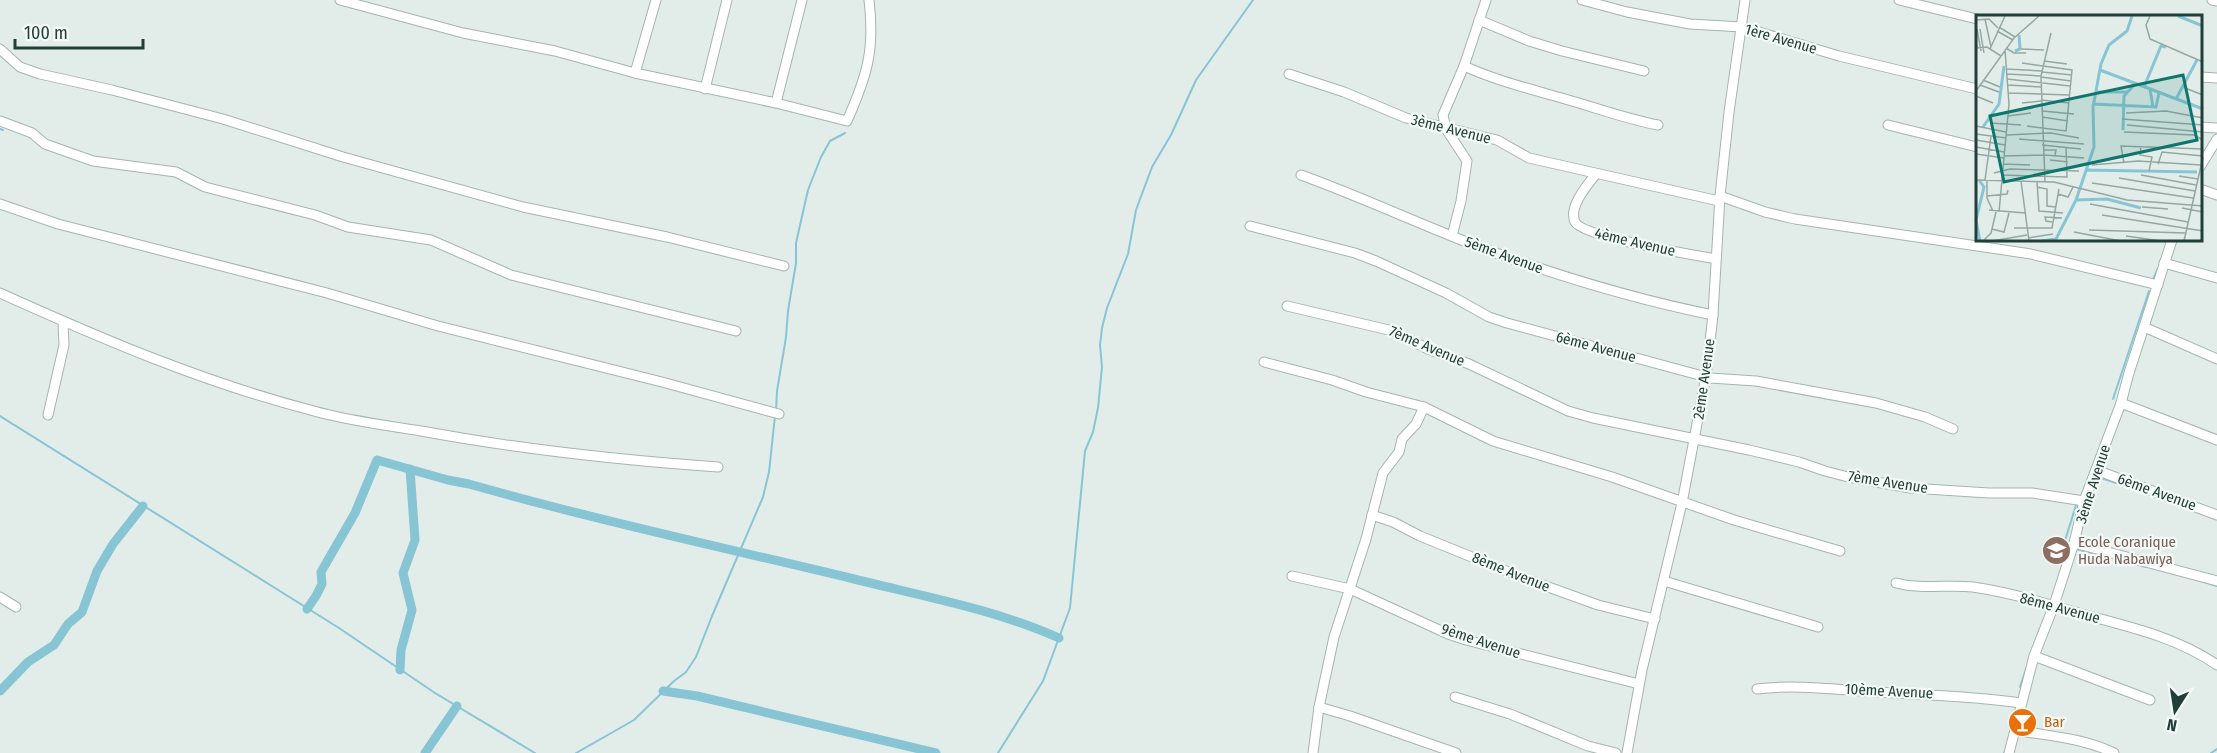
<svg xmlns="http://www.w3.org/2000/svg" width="2217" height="753" font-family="'Fira Sans Condensed',sans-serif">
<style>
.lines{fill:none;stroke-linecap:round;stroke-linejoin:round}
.stream{stroke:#88c5d4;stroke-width:2}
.canal{stroke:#88c5d4;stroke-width:9}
.minor-casing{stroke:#a4b5b0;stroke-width:11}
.minor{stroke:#fff;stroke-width:9}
.labels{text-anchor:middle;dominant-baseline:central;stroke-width:4.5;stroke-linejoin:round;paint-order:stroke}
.street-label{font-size:15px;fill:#213f38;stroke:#f3f9f6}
.education-label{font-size:15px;fill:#785e54;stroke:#f3f9f6;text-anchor:start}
.food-label{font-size:15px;fill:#c56008;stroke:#f3f9f6;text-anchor:start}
.inset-river{fill:none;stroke:#88c5d4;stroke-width:3}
.inset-road{fill:none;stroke:#95a7a2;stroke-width:1.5}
.view{fill:#0f766e;fill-opacity:0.15;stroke:#0f766e;stroke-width:3}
.inset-edge{fill:none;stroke:#213f38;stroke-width:3}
</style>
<rect width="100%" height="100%" fill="#e2ede9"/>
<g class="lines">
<g class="stream">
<polyline points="0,129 3,130"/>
<polyline points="2152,282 2158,268"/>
<polyline points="2113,399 2149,291"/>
<polyline points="776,411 777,391 786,337 788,311 796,263 796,243 808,190 821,157 830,141 845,133"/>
<polyline points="0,416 339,628 435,693 535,753"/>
<polyline points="2098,477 2135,489"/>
<polyline points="2076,549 2146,567"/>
<polyline points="2058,563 2077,502"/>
<polyline points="2201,581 2217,586"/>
<polyline points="2020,687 2040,628"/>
<polyline points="576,753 634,720 674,681 686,672 696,657 712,616 763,497 769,472 775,416"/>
<polyline points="998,753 1043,681 1070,608 1085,451 1093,432 1098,408 1102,367 1100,345 1102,328 1107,308 1128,254 1136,210 1152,167 1171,135 1196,80 1253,0"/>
<polyline points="2004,753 2005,751"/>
<polyline points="2211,753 2217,749"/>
</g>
<g class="canal">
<path d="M 307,609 L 316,596 L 322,584 L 321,572 L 355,513 L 377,460 L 448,480 L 469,484 C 596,520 725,548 854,579 C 922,596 994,609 1059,638"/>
<polyline points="400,670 401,650 412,610 403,573 415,540 410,469"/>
<polyline points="0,691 28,662 54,645 68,624 82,612 97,571 113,544 143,506"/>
<polyline points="663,691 697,696 936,753"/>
<polyline points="425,753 457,706"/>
</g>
<defs>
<g id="minor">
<path d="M 340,0 L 463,33 L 555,51 L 635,73 L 776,103 L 847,121 C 867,76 875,50 869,0"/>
<polyline points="1582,0 1627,12 1690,24 1742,27 1839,56 1977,89"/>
<polyline points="1899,0 1977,19"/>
<polyline points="2212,0 2217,1"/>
<polyline points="1479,20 1529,41 1562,51 1644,71"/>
<polyline points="0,49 20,67 40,74 112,90 223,119 343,157 523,207 667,237 784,266"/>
<path d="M 1464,66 C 1497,81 1531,89 1565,99 C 1597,108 1626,119 1658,125"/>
<polyline points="635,73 656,0"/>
<polyline points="1289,74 1344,92 1406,118 1497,140 1529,158 1719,201"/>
<polyline points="2200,77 2217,78"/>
<polyline points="705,89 727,0"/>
<polyline points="776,103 802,0"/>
<polyline points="0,121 32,133 45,144 93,161 176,172 205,187 315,215 348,227 431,240 511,275 736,331"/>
<polyline points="1888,125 1977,147"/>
<polyline points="2200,127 2217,128"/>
<polyline points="2200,167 2217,139"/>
<path d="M 1596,174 C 1588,184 1568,207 1575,222 C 1583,237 1695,255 1716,259"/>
<path d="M 1301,175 C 1362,197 1421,225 1482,248 C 1558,276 1634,299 1713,315"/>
<polyline points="2200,189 2217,195"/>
<polyline points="1720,196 1765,212 1795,219 2031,254 2158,285"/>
<polyline points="0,204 58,224 327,293 438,326 662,382 779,414"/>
<polyline points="1250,226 1355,253 1376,261 1446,293 1489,317 1507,323 1710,378 1756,381 1876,403 1925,417 1953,429"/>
<polyline points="1452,236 1461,201 1467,161 1446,129 1443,115 1464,66 1486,0"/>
<polyline points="2164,263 2217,278"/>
<path d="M 0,293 C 102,339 205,383 314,411 C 349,421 385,425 421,431 C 519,449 618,460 718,467"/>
<polyline points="1287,306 1393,331 1428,349 1469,364 1568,411 1593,418 1749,450 1799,462 1825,471 1848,477 1910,488 1989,493 2032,493 2084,501"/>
<polyline points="2144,327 2217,359"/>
<polyline points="1264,362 1332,380 1366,392 1424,407"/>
<polyline points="2121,403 2217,440"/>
<polyline points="48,415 64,345 63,322"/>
<polyline points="2096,470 2217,515"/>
<polyline points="1372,515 1393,522 1420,536 1521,577 1598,605 1655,619"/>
<polyline points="2074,543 2217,581"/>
<polyline points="1292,576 1350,589 1448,634 1466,640 1639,684"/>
<polyline points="1664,581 1818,627"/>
<path d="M 1896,583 C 1922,590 1947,584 1973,587 C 2007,592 2039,601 2071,611 C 2121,625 2174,635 2217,665"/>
<polyline points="0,597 16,607"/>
<polyline points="2034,656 2150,700"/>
<path d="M 1757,689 C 1797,684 1837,690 1878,692 C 1926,695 1973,696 2021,703"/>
<polyline points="1455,697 1510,714 1588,746 1616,753"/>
<polyline points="1319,707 1350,716 1456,753"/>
<path d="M 2015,730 C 2048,736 2084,738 2114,753"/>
<polyline points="1313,753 1319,707 1334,637 1366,539 1383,473 1399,452 1402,439 1416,424 1424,407 1493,441 1612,477 1734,520 1840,551"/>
<polyline points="1627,753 1642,670 1682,503 1706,376 1713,315 1720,196 1729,112 1745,0"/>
<polyline points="2009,753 2034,656 2054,605 2074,543 2084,501 2121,403 2129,373 2172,240"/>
</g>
</defs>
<use href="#minor" class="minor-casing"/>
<use href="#minor" class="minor"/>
</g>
<defs>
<symbol id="school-disc" viewBox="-11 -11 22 22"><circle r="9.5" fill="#8d6e63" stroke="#f3f9f6"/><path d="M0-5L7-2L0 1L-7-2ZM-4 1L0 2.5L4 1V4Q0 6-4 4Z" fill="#fff"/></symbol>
<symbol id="bar-disc" viewBox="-11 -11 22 22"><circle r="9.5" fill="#e8710a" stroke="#f3f9f6"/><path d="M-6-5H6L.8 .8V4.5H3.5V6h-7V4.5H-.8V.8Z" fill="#fff"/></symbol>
</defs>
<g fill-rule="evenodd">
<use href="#school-disc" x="2040" y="534" width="33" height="33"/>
<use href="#bar-disc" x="2006" y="706" width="33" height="33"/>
</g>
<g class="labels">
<g class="street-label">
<text transform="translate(1781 39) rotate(16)">1ère Avenue</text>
<text transform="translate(1451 129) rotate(14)">3ème Avenue</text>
<text transform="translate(1635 242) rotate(13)">4ème Avenue</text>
<text transform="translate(1504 255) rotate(20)">5ème Avenue</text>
<text transform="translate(1427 346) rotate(23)">7ème Avenue</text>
<text transform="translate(1596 347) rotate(15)">6ème Avenue</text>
<text transform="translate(1704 379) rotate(-82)">2ème Avenue</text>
<text transform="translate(1888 482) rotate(9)">7ème Avenue</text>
<text transform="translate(2093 484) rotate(-72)">3ème Avenue</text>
<text transform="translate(2157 492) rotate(20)">6ème Avenue</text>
<text transform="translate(1511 572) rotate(22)">8ème Avenue</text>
<text transform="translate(2060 608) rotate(15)">8ème Avenue</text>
<text transform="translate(1481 641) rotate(18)">9ème Avenue</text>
<text transform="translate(1889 691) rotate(3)">10ème Avenue</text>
</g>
<g class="education-label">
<text x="2078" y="542">Ecole Coranique<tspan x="2078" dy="17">Huda Nabawiya</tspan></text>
</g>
<g class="food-label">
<text x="2044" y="722">Bar</text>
</g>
</g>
<g transform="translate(1976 15)">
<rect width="226" height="226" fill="#e2ede9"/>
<path class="inset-river" d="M 202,1 L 227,11M 39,36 L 44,34 L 43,20M 124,55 L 227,94M 168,72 L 185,31 L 190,32M 174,74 L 177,92M 121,77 L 151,77M 200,84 L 221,45M 117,89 L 180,92 L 183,78M 7,112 L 23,89 L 28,51M 147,115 L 148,81 L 158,70M 109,155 L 221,157M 3,165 L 8,172 L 0,205 L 4,226M 100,185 L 118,132 L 117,92 L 125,49 L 133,30 L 151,16 L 156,1M 65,226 L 80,224 L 100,185 L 131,184 L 165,193"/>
<path class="inset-road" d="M 174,1 L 170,10 L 174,24 L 227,47M 9,4 L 15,32M 0,5 L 13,4 L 22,13M 23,12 L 39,22M 1,14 L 5,36M 4,14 L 8,38M 21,16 L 37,25M 0,25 L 1,33 L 11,32 L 25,41M 30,33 L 38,38 L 50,38M 14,34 L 29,1M 45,34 L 68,35M 68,46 L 91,49M 46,48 L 96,55 L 90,116 L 51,111M 31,54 L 66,56M 66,57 L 96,60M 31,59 L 65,61M 65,62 L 95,66M 31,64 L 94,71M 7,65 L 24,72M 4,70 L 23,77M 32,70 L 65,72M 209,73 L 227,80M 0,76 L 38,23 L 63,1M 32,78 L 93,80M 0,81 L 17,88M 65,85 L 93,88M 46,88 L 65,86M 66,96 L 98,99M 150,98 L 190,96 L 227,103M 32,101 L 55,98M 66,102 L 92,106M 146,104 L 227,110M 14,108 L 45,110M 151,110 L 227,117M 0,111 L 30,117M 148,117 L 218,120 L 227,125M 0,119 L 30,123M 30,120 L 75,118 L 103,123M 43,124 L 108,129M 0,125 L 29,130M 66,130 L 105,134M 165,131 L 164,140 L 176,142 L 173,156M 0,132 L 28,137M 67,135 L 80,135 L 79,140M 0,139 L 28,143M 68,140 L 108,143M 28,141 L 68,140M 74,145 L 92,147M 148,148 L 145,131 L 227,134M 27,149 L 54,150M 182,149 L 186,137 L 227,141M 116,150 L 162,146 L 225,150M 18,158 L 34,154 L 103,156M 25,160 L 91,162 L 90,132M 165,160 L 220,170M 203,161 L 222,164M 143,163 L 219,176M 0,165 L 78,167 L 151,185 L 227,191M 9,165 L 15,121M 11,165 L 11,183 L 17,196M 45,166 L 53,226M 61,167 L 63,196 L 87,198M 69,167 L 65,61 L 75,18M 116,168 L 217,183M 61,172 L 71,174 L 71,191 L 80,192M 82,179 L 92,182 L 97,172M 11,181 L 31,179 L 32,175M 114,189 L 212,207M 166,192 L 192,194M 206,193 L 227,197M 13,195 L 49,198M 23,197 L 33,89 L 29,35M 126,200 L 227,216M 76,207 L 70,206 L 69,202 L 86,203M 38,213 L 76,213 L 83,174M 16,214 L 28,217 L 33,198M 113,215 L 210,218M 98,217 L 145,226M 150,221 L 185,226M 52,223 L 77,219M 7,226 L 15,218 L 20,197M 16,226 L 51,220M 208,226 L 227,142"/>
<path class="view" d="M 207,60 L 221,125 L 28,167 L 14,101 Z"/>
<rect width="226" height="226" class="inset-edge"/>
</g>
<g transform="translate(2175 711) rotate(192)" stroke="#f3f9f6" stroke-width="4.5" paint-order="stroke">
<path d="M0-4.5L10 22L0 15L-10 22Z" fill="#213f38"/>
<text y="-9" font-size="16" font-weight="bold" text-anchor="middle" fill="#213f38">N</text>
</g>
<path d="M15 39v9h128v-9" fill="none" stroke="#213f38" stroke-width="3"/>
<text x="24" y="39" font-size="18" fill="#213f38" stroke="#f3f9f6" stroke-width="4.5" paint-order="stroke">100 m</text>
</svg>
